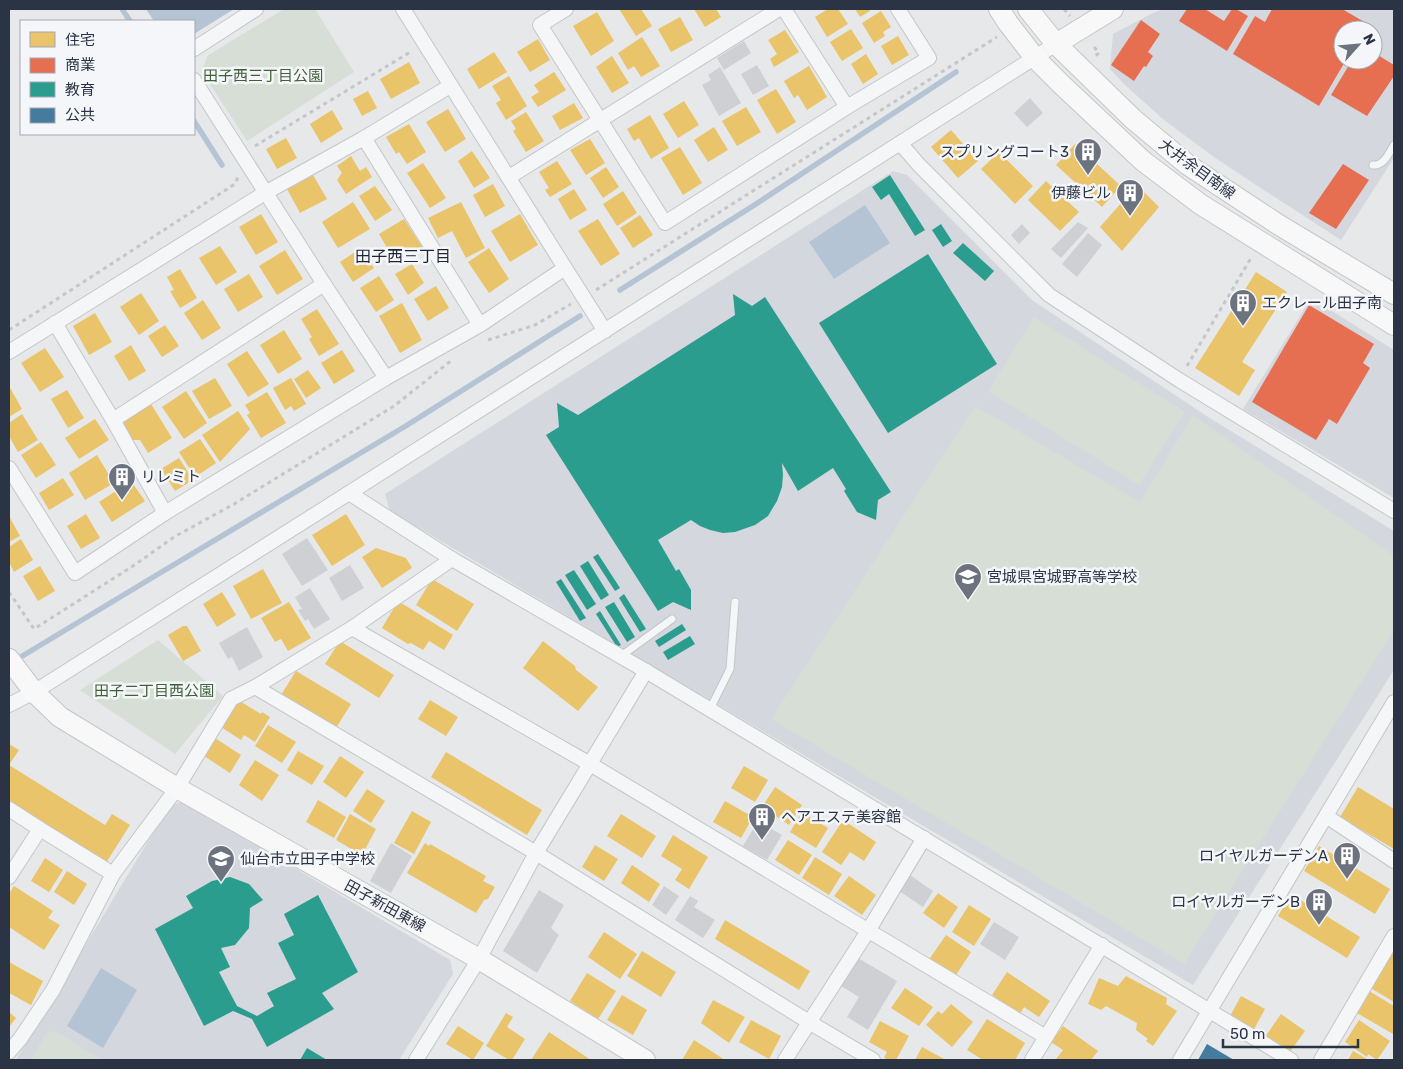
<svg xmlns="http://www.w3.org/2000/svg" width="1403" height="1069" font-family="Rubik,'Noto Sans JP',sans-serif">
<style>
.built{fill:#d4d7dd;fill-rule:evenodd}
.green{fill:#d6ded6}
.water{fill:#b4c4d5}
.homes{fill:#e9c46a}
.shops{fill:#e76f51}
.schools{fill:#2a9d8f}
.public{fill:#457b9d}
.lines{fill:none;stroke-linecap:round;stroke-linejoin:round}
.stream{stroke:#b4c4d5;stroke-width:5.5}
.building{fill:#ced0d3}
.lane-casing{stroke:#c4c6c8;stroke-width:9}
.street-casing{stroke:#c4c6c8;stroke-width:16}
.secondary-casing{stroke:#c4c6c8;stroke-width:22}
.path{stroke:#c5c6ca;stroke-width:3;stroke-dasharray:4 4;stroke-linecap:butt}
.lane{stroke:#f5f6f7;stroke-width:7}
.street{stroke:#f5f6f7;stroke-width:14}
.secondary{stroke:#f8f8f8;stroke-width:20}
.labels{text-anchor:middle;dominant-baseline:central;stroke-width:5;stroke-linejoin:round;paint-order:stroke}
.park-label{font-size:15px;fill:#3f6138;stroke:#f4f6f9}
.poi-label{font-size:15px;fill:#2b3445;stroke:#f4f6f9;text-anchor:start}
.street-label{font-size:15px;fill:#2b3445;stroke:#f4f6f9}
.neighbourhood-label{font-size:16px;fill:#1d2536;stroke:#f4f6f9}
</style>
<rect width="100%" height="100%" fill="#e6e8ea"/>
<g class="built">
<path d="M 1164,9 L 1394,9 L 1394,158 L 1341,240 L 1256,185 L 1214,157 L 1164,120 L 1125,85 L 1110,69 L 1113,34 L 1153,13 ZM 1343,30 L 1373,30 L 1373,60 L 1343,60 Z"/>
<polygon points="893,171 907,175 1032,300 1208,417 1394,531 1394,670 1193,985 390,511 385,494"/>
<polygon points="1311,298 1394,350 1394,498 1243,409"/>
<polygon points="183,802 450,960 453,974 399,1060 16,1060 170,805"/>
</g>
<g class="green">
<polygon points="284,9 315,9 354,72 247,141 202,72 207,56"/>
<polygon points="1034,317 1185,412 1139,485 988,391"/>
<polygon points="975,406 1140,502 1193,415 1394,556 1394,630 1184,964 771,719"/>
<polygon points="158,640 223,696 175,754 80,690"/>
<polygon points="55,1031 102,1060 31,1060 46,1033"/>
</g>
<g class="water">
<polygon points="146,9 234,9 194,34 194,21 154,21"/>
<polygon points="865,205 890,243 834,279 809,242"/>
<polygon points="101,968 137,990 103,1048 67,1026"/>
</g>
<g class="homes">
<polygon points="619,9 641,9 652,26 636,36"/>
<polygon points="694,9 716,9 721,17 705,27"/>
<polygon points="828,9 838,9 848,24 827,37 815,17"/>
<polygon points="855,9 869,9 870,11 860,17"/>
<polygon points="881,11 891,27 883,32 885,36 874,43 862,23"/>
<polygon points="597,12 614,41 591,56 573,26"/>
<polygon points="680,17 693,40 671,52 658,29"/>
<polygon points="851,29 863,48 842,61 830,42"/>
<polygon points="785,30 799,52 774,67 770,59 777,54 768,40"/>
<polygon points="898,36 909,55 892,65 881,46"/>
<polygon points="642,37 660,66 641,77 634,66 628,70 618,53"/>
<polygon points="538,39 550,60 530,72 517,52"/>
<polygon points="494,52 507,72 479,89 467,69"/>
<polygon points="866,54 878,74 863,84 851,64"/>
<polygon points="612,56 629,83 612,93 596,67"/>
<polygon points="409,62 420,83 391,99 380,79"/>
<polygon points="809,66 827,97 807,110 798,95 794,98 784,81"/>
<polygon points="554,72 566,90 538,107 531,97 539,92 534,85"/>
<polygon points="509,76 527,106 506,120 496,103 501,100 492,86"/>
<polygon points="776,89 796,122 777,134 757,100"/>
<polygon points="368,91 377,108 362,116 353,99"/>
<polygon points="684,101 699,125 678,138 663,114"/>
<polygon points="574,103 583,118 560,130 552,116"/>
<polygon points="746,107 761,132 737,146 722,121"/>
<polygon points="448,109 466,139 445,152 426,122"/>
<polygon points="332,110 343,129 321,143 310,124"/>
<polygon points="526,112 544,141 526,152 513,131 516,129 511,121"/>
<polygon points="650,115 669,148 651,159 639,138 634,141 627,129"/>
<polygon points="409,124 426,152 407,164 399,152 396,154 386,137"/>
<polygon points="714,127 728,150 708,162 694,140"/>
<polygon points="951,130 978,161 958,178 931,147"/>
<polygon points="286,138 297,158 277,169 266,149"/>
<polygon points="590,139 605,163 586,175 570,150"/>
<polygon points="1075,144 1121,186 1102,207 1056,165"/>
<polygon points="680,147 702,183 683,195 661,158"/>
<polygon points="472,151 490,178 474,188 458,161"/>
<polygon points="999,152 1033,186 1015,204 981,169"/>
<polygon points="351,156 360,171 366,167 372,177 346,194 337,180 342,173 337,166"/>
<polygon points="557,161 572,184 550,197 545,190 549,188 539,172"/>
<polygon points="423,163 446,198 430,208 407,173"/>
<polygon points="606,167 619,187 603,198 590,178"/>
<polygon points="313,175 327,199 300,213 287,189"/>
<polygon points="1046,181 1079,212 1060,231 1028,200"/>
<polygon points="493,184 505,206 485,217 473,195"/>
<polygon points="1137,185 1159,207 1122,251 1100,227"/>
<polygon points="375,186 392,210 375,221 359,196"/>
<polygon points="574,189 587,210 570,220 558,199"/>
<polygon points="623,191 637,213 617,226 603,204"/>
<polygon points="353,202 370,229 338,248 322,222"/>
<polygon points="461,202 485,248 466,258 452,231 438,238 428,218"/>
<polygon points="261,214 278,242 256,255 239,227"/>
<polygon points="520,214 538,245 510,262 491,231"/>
<polygon points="640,215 653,235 633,248 620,228"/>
<polygon points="404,219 423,248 397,265 379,234"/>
<polygon points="598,219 620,254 601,266 578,231"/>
<polygon points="220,246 237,272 216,285 199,258"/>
<polygon points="361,248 374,268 353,282 340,262"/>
<polygon points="489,248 509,279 489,293 468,262"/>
<polygon points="285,250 303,279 277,295 259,266"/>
<polygon points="412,264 424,283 408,295 395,274"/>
<polygon points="180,269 197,298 180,308 170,291 174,290 167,277"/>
<polygon points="1256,272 1287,292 1242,362 1255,370 1239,396 1195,368"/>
<polygon points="249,274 263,297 238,312 224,289"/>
<polygon points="379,276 394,300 376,312 360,288"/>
<polygon points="436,286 449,308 428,321 414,299"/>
<polygon points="141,293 159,321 139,335 120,307"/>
<polygon points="203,300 221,328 202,340 184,313"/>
<polygon points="402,303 422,340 400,353 379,316"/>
<polygon points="317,309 339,344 319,356 309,339 312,337 301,319"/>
<polygon points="95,313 112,342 89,355 73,326"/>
<polygon points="165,325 179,346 162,357 148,336"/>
<polygon points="284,330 302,359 278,374 260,345"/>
<polygon points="131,345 146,371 129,381 114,356"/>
<polygon points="45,348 64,377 40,392 21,363"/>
<polygon points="342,350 355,371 334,384 321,363"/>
<polygon points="247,351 269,384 248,397 227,364"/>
<polygon points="308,370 321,388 306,398 294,379"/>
<polygon points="215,378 232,406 209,419 192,391"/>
<polygon points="291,378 306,404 294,411 291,406 285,410 273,388"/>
<polygon points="9,386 22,409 9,417"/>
<polygon points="67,390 84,418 68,428 51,399"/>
<polygon points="186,391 207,423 184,439 162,407"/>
<polygon points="267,392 286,423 261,438 247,415 250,413 245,405"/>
<polygon points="151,404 172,438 148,453 140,440 133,440 122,422"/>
<polygon points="238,411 250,429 220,462 202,435"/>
<polygon points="22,414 38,440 18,452 9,436 9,423"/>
<polygon points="95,419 109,440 79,459 65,438"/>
<polygon points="200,439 216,463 195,477 179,452"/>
<polygon points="41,442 56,465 36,478 21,455"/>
<polygon points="97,455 114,483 85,500 69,473"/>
<polygon points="179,458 193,480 175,491 161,469"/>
<polygon points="63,478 74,495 49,510 39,493"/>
<polygon points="131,481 145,501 112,522 99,502"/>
<polygon points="86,514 100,538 81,549 67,526"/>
<polygon points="346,514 365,545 332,566 312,535"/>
<polygon points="9,516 20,536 9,542"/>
<polygon points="21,539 33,560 14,572 9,562 9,547"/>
<polygon points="376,548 406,558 412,568 382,588 362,557"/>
<polygon points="40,566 55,591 38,601 23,576"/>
<polygon points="263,569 282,603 251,619 233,586"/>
<polygon points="432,579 474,604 457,631 416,605"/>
<polygon points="222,592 236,615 217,627 203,604"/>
<polygon points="398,601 453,635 444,650 429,641 423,650 411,643 408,644 382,628"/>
<polygon points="289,602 311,638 288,651 281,639 275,642 261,618"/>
<polygon points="183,626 187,626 201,651 183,661 168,635"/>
<polygon points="340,641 394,675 379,698 325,664"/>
<polygon points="543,641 575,666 576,670 598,687 578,711 523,668"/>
<polygon points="296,671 351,704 336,728 281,695"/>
<polygon points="238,700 261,714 262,712 270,717 255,742 244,735 241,740 221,727"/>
<polygon points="430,700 458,717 446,736 418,719"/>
<polygon points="268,725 296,742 282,763 255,746"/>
<polygon points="215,738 241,755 230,773 204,756"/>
<polygon points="9,744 19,750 9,765 105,825 112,814 130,825 104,866 9,806"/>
<polygon points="298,751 324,766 312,785 287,770"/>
<polygon points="446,752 542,810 527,835 431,777"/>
<polygon points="340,756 364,772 346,798 323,782"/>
<polygon points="255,760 279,775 262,801 239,785"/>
<polygon points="744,766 768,780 755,802 731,788"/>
<polygon points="775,787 802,805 789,825 762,807"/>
<polygon points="1358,787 1394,809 1394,849 1340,817"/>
<polygon points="367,789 385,801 371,823 353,811"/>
<polygon points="318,800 346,817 334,838 306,822"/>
<polygon points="725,801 753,817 741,838 713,822"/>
<polygon points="412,811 431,822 414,854 394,843"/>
<polygon points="802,812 828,828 816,848 790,832"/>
<polygon points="350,814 376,829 362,855 336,840"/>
<polygon points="621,814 656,836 642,858 607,836"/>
<polygon points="843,820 876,842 864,861 850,852 841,865 822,852"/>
<polygon points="673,835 708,857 689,889 675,880 682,869 661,856"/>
<polygon points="788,840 812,855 799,875 775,860"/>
<polygon points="425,843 429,846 430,844 486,876 483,881 495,887 488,899 484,900 476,913 407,873"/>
<polygon points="595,845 618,859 604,881 582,867"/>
<polygon points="1319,846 1390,889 1375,914 1304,871"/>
<polygon points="815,857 842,874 829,895 802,878"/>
<polygon points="45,858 63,870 49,892 31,881"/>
<polygon points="632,865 660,884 649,902 621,883"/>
<polygon points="67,871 87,884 74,905 54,892"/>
<polygon points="849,876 876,895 862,915 834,896"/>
<polygon points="14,886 53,911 48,918 60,925 44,950 9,927 9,894"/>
<polygon points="938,893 958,907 944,928 923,913"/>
<polygon points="1291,894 1360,937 1347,958 1278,916"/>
<polygon points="969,905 991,919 974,946 952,932"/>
<polygon points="725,920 810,971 799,990 715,939"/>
<polygon points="604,932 637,954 620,979 588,957"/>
<polygon points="946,935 971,952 954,978 928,961"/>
<polygon points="1394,944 1394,1002 1369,987"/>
<polygon points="642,951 676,972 661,997 627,976"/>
<polygon points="9,962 43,981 31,1005 9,993"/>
<polygon points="1007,972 1050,1001 1039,1017 1024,1007 1020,1014 992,995"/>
<polygon points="587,973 616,991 598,1019 570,1001"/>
<polygon points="1126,976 1167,998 1166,1004 1177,1011 1153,1046 1146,1041 1148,1039 1136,1030 1137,1023 1106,1006 1101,1010 1088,1004 1099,978 1118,986"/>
<polygon points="905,988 933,1007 919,1026 891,1008"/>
<polygon points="1369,991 1394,1006 1394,1031 1393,1034 1357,1013"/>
<polygon points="622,995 647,1010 633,1035 607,1020"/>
<polygon points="1241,996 1265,1009 1253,1031 1229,1018"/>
<polygon points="713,1000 745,1017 729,1043 701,1023"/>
<polygon points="951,1004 973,1022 952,1047 926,1025 938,1011 942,1014"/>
<polygon points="9,1012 16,1018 9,1027"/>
<polygon points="506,1013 513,1017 507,1027 525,1039 512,1060 509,1060 486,1046"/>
<polygon points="1281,1014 1305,1031 1289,1053 1265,1037"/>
<polygon points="987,1019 1025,1043 1015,1060 983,1060 967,1050"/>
<polygon points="751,1020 781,1036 769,1059 739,1042"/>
<polygon points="1359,1020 1390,1041 1377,1060 1368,1054 1367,1057 1345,1042"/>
<polygon points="880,1021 909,1036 896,1060 889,1060 884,1058 887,1052 869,1042"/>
<polygon points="458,1026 484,1043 473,1060 446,1044"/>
<polygon points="1063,1026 1098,1051 1091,1060 1056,1059 1063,1050 1051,1042"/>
<polygon points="549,1032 591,1060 531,1060"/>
<polygon points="694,1040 725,1060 682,1060"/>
<polygon points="922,1047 946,1060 915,1060"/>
<polygon points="1353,1051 1369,1060 1348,1060"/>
</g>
<g class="shops">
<polygon points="1187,9 1205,9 1224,21 1232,9 1236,9 1248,16 1227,51 1179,21"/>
<polygon points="1272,9 1342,9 1368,24 1364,30 1343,30 1343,60 1346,60 1319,106 1233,54 1255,16 1265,22"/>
<polygon points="1141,20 1160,34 1148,52 1153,56 1146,67 1144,66 1134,81 1111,65"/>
<polygon points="1373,52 1394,65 1394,76 1367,116 1331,95 1352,60 1373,60"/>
<polygon points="1343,164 1369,180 1336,229 1309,213"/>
<polygon points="1309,305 1374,344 1363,363 1370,368 1337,424 1329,419 1316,440 1252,402"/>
</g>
<g class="schools">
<polygon points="890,175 925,230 915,236 889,194 881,200 872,187"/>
<polygon points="941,224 952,241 943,247 932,230"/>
<polygon points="963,243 994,271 985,281 953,253"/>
<polygon points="928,254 997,364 888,433 819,323"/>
<polygon points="733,294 752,306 765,297 891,492 878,500 876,520 857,512 844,491 846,489 833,468 798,491 782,463 783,475 782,487 777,501 768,516 755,525 735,532 723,533 710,530 700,526 691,520 658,540 676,571 679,569 691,590 691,610 673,602 658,611 546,435 559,427 557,403 578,415 735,315"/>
<polygon points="598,554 620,588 615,591 593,557"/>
<polygon points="588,561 609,595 601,600 580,566"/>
<polygon points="574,570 596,604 587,610 565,575"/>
<polygon points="561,579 586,618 580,621 556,582"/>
<polygon points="624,594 646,629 640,632 619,598"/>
<polygon points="614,602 635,637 627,642 605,607"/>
<polygon points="600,611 621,645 617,647 596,614"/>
<polygon points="682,624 686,630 659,647 655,641"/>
<polygon points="690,636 695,644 668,660 663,652"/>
<polygon points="230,877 249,884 263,900 250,908 249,928 235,945 221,948 230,967 219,972 237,1006 257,1016 274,1006 267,993 296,979 278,943 294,935 284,914 318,895 358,972 322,993 334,1009 267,1047 252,1019 233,1011 204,1026 155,929 193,908 186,896 212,881"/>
<polygon points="307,1048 327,1060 300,1060"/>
</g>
<polygon class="public" points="1207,1044 1234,1060 1198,1060"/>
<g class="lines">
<g class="stream">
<polyline points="122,9 130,21"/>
<polyline points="194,121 222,165"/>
<polyline points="620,290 756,204 956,72"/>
<polyline points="14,661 150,579 404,427 580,316"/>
</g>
</g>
<g class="building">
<polygon points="744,41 751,53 724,70 717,58"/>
<polygon points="757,65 769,86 753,95 741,74"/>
<polygon points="720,67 741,103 719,116 702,85 711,80 708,75"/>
<polygon points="1030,98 1043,113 1027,127 1014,113"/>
<polygon points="1078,222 1088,228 1061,258 1051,249"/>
<polygon points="1022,224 1030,233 1019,244 1011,235"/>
<polygon points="1088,233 1102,245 1077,277 1062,264"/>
<polygon points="307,538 328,570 302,586 282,554"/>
<polygon points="350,565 364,588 342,601 329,578"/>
<polygon points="310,588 330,619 314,629 308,619 305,621 298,610 302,609 295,597"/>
<polygon points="247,627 263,657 239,671 232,657 228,659 219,643"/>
<polygon points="758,821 782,835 767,860 743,846"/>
<polygon points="391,843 412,856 391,893 370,881"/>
<polygon points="910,875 933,891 923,907 899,891"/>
<polygon points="664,886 679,896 666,915 652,905"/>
<polygon points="539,890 564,905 551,928 559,935 537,973 503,951"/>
<polygon points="690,896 698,901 694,907 715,920 703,938 675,920"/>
<polygon points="994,922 1019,937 1005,960 980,944"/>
<polygon points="858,958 897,981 868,1030 847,1017 859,997 841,986"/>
</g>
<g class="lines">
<defs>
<g id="lane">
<path d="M 1373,165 C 1384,166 1389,153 1394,145"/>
<polyline points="621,656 672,619"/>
<polyline points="710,709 730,669 735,602"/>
</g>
<g id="street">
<polyline points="403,9 565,268 605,331"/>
<polyline points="566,9 540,25 665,223 847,107 929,58 898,9"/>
<polyline points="784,9 847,107"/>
<polyline points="194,49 256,9"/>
<polyline points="194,80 324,284 386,378"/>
<polyline points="364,138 480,325"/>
<polyline points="900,143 919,165 1049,295 1179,380 1394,511"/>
<polyline points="509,177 779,9"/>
<polyline points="55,323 113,420 165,513"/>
<polyline points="9,352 265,193 364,138 450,86"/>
<polyline points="113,420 324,284"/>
<polyline points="9,468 75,573 165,513 386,378 480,325 565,268"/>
<polyline points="349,493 452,559 646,671 1291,1060"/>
<polyline points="352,628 590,764 1046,1037"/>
<polyline points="255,687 536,853 809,1022 873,1060"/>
<polyline points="9,705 34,692 349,493 1056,44"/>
<polyline points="9,809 40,829 9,877"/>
<polyline points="1326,816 1394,861"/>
<polyline points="40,829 113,874"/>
<polyline points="9,1052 20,1039 53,990 113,874 177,788 231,699 255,687 352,628 452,559"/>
<polyline points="416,1060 479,959 536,853 646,671"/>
<polyline points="785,1060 868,931 924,838"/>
<polyline points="1032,1060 1102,945"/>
<polyline points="1180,1060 1394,702"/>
<polyline points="1321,1060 1394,936"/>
</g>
<g id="secondary">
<polyline points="999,9 1008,23 1035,58 1062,85 1143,161 1200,204 1394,325"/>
<polyline points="1028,9 1056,44 1133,119 1188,165 1279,225 1394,294"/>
<polyline points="1056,44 1113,9"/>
<polyline points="9,659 34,692 60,717 177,788 479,959 645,1060"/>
</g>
</defs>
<use href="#lane" class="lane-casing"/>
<use href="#street" class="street-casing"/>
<use href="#secondary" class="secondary-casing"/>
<g class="path">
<polyline points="1064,9 1070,16"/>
<polyline points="1094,47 1099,53 1095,56"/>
<polyline points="255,146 412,51"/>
<polyline points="596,290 997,37"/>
<polyline points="9,330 235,184 238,177"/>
<polyline points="488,340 535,325 571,304"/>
<polyline points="1187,366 1251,258"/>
<polyline points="9,592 34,629 136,564 174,537 234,504 394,406 452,360"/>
</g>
<use href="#lane" class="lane"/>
<use href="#street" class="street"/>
<use href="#secondary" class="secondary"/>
</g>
<defs>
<symbol id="building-pin" viewBox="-11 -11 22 30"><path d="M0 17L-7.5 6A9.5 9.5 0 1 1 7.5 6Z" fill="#6c737f" stroke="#f4f6f9"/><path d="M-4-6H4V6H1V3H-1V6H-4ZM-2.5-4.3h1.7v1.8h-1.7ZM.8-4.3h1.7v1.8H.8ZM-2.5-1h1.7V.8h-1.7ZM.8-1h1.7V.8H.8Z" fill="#fff"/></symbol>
<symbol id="school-pin" viewBox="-11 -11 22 30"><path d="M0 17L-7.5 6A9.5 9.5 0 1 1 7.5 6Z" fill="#6c737f" stroke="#f4f6f9"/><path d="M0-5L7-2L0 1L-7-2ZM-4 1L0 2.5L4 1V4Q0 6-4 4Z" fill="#fff"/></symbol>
</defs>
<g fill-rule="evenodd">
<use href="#building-pin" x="1072" y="136" width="32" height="43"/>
<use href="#building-pin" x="1114" y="177" width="32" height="43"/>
<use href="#building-pin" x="1227" y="287" width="32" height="43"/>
<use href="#building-pin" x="106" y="461" width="32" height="43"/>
<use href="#school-pin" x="952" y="561" width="32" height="43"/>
<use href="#building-pin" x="746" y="801" width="32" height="43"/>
<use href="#building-pin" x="1331" y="840" width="32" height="43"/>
<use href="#school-pin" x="205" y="843" width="32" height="43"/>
<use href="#building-pin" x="1303" y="886" width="32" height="43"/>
</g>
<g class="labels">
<g class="park-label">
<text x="263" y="76">田子西三丁目公園</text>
<text x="154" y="691">田子二丁目西公園</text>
</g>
<g class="poi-label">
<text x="1069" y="152" text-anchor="end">スプリングコート3</text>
<text x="1111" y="193" text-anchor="end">伊藤ビル</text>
<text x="1262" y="303">エクレール田子南</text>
<text x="141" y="477">リレミト</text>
<text x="987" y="577">宮城県宮城野高等学校</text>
<text x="781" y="817">ヘアエステ美容館</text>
<text x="1328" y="856" text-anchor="end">ロイヤルガーデンA</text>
<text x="240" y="859">仙台市立田子中学校</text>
<text x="1300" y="902" text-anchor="end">ロイヤルガーデンB</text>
</g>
<g class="street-label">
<text transform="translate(1197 169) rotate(36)">大井余目南線</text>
<text transform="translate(385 906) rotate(29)">田子新田東線</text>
</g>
<g class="neighbourhood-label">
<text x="403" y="256">田子西三丁目</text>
</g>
</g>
<rect width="1403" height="1069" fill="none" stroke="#2b3445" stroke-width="20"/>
<rect x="20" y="20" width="175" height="115" fill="#f4f6f9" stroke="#a4a8b1"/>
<rect x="30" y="32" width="25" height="15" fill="#e9c46a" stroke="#a4a8b1"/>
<text x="65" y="45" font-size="15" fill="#2b3445">住宅</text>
<rect x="30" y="58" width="25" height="15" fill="#e76f51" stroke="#a4a8b1"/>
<text x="65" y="70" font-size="15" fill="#2b3445">商業</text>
<rect x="30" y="82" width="25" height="15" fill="#2a9d8f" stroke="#a4a8b1"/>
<text x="65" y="95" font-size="15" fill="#2b3445">教育</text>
<rect x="30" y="108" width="25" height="15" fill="#457b9d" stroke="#a4a8b1"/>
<text x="65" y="120" font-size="15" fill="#2b3445">公共</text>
<g transform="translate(1358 45) rotate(63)"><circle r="24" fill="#f4f6f9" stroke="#a4a8b1"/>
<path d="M0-4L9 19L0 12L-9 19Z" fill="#6c737f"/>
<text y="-8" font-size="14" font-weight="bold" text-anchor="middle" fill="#2b3445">N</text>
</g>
<path d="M1223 1039v8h135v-8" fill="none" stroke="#2b3445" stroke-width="2.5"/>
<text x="1230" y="1039" font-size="15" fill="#2b3445" stroke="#f4f6f9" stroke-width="4" paint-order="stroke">50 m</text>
</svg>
